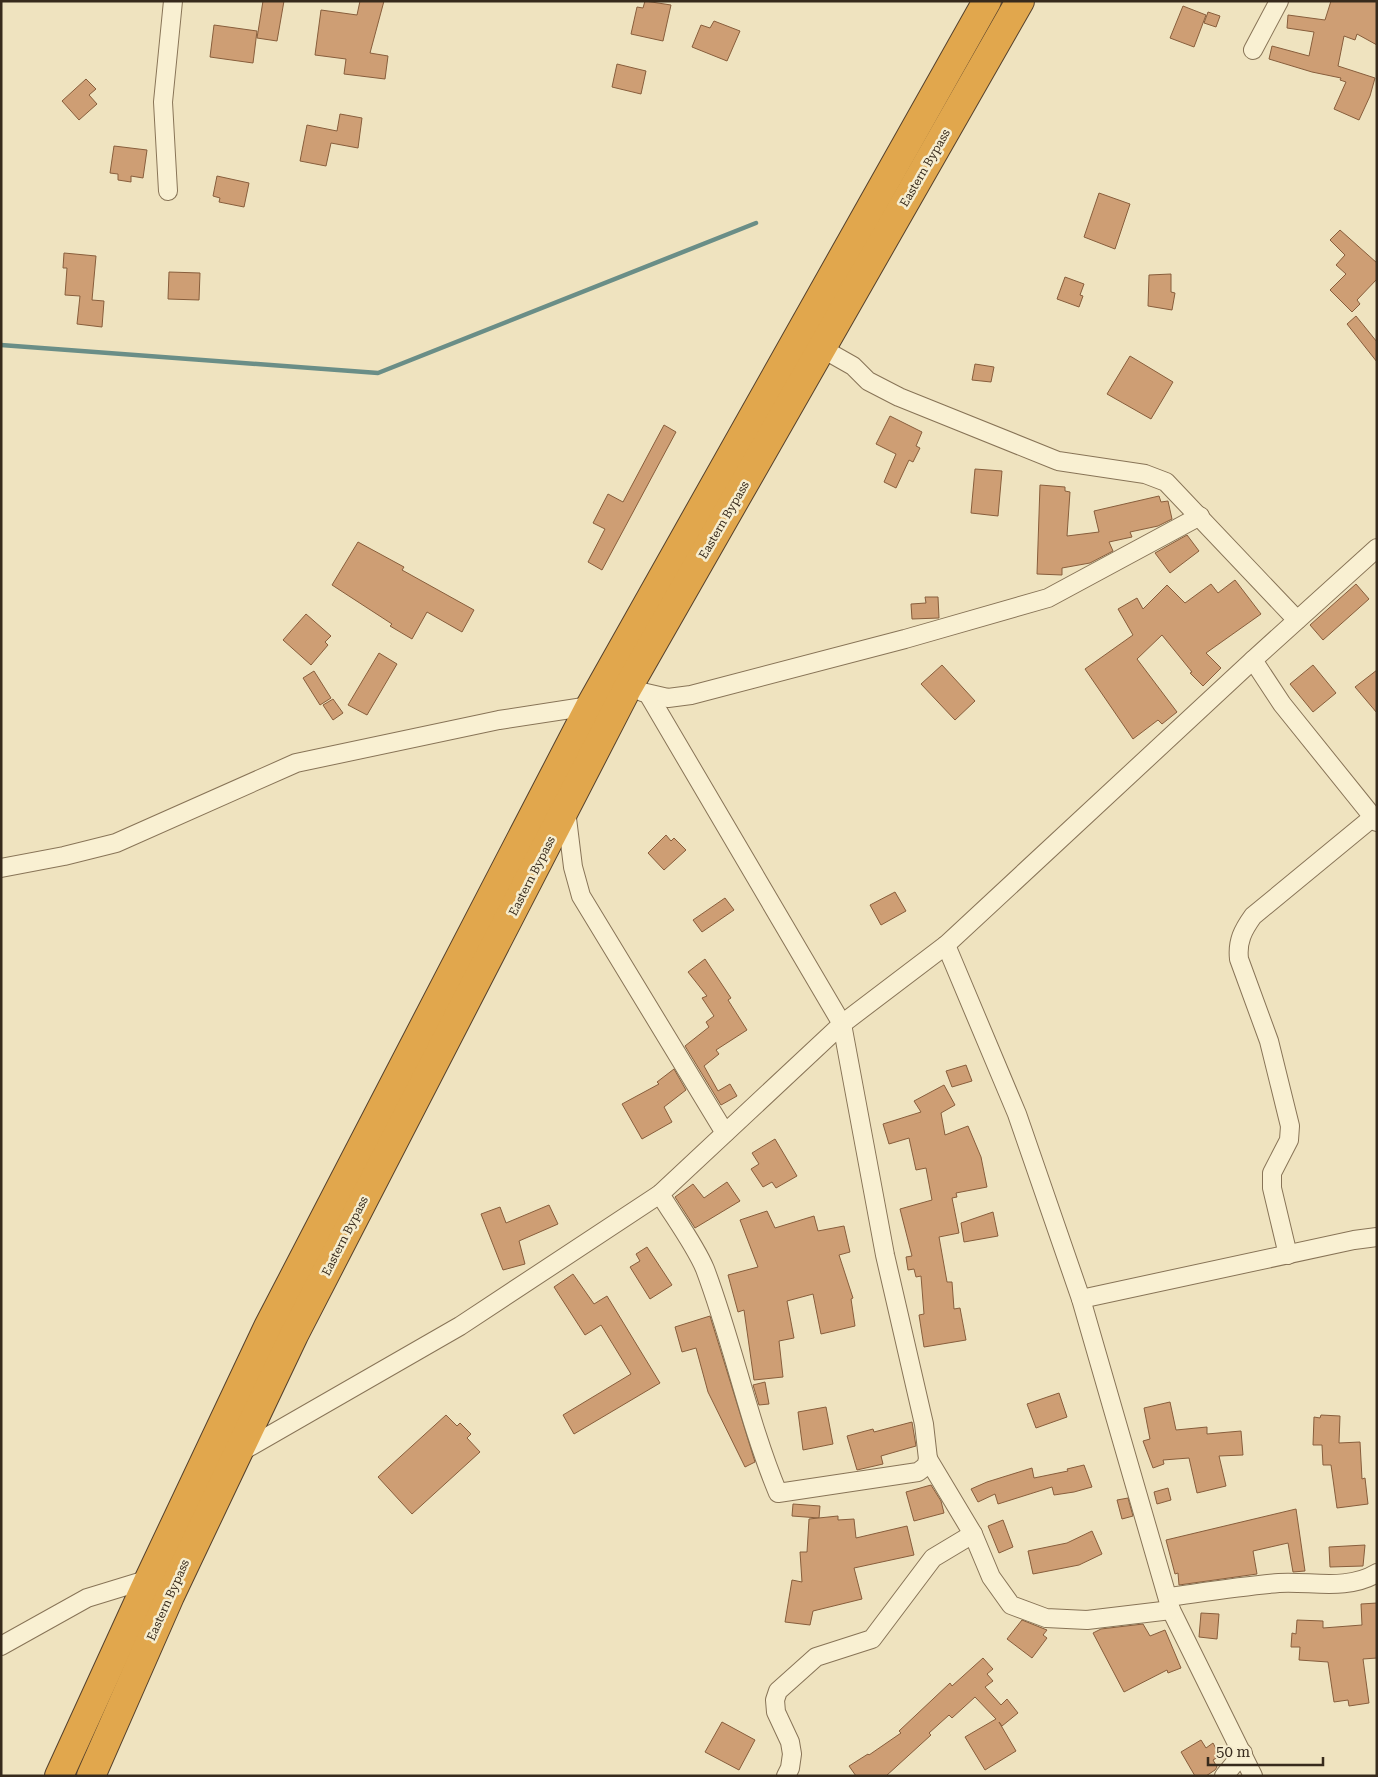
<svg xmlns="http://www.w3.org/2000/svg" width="1378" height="1777" font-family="'Roboto Serif',serif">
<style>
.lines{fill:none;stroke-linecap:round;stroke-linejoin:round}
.stream{stroke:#6a8e87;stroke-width:4.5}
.building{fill:#ce9e74;stroke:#885e3c}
.street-casing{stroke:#887457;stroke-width:20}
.highway-casing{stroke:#55412c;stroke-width:30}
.street{stroke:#f9f0d2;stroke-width:18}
.highway{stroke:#e1a74d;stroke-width:28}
.labels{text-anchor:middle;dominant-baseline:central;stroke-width:5;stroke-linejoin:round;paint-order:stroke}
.street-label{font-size:12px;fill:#372a1c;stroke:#f6edcf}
</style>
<rect width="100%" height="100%" fill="#efe3bf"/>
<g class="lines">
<polyline class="stream" points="1,345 378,373 756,223"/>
</g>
<g class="building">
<polygon points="263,1 284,1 277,41 257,38"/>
<polygon points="360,1 384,1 370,53 388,56 385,79 344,74 346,59 315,55 321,10 357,15"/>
<polygon points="645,1 671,5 663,41 631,34 637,7 643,8"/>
<polygon points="1331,1 1377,1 1377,45 1357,34 1355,40 1344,36 1338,66 1375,78 1370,96 1359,120 1334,109 1346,82 1340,80 1341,78 1312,72 1269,59 1272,46 1309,56 1314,32 1287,28 1288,15 1325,20"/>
<polygon points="1183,6 1206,15 1194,47 1170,38"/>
<polygon points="1208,12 1220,16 1216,27 1204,23"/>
<polygon points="714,21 740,31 727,61 692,47 701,25 710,28"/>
<polygon points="214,25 257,31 253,63 210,57"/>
<polygon points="617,64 646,71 641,94 612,87"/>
<polygon points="86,79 96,89 89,95 97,104 79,120 62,101"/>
<polygon points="340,114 362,118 358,148 331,143 326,166 300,161 307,125 337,131"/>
<polygon points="114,146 147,150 143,178 131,176 131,182 118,180 118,174 110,173"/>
<polygon points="217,176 249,183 244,207 219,202 220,198 213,196"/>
<polygon points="1099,193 1130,204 1115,249 1084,237"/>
<polygon points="1340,230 1377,263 1377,279 1357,300 1360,304 1352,312 1330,290 1346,274 1336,265 1345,255 1330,240"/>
<polygon points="64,253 96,256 92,300 104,301 102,327 77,324 80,296 65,295 67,268 63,268"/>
<polygon points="169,272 200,273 199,300 168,299"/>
<polygon points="1171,274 1171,292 1175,293 1172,310 1148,306 1149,275"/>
<polygon points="1065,277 1084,284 1080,295 1083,296 1079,307 1057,299"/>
<polygon points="1356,316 1377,342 1377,362 1347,324"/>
<polygon points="1130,356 1173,382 1151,419 1107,394"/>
<polygon points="975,364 994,367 991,382 972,380"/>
<polygon points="890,416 922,432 916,446 920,448 913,462 909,460 896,488 884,482 896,454 876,444"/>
<polygon points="664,425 676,432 602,570 588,562 605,529 593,523 608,494 623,502"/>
<polygon points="975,469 1002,471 998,516 971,513"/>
<polygon points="1040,485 1065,487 1065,491 1070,492 1067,536 1099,532 1094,511 1159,496 1161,502 1168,501 1172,519 1158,526 1130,532 1132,537 1109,542 1113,551 1090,563 1062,568 1062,575 1037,574"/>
<polygon points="1187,535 1199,551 1170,573 1155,553"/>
<polygon points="358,542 404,567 402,570 474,610 462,632 427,612 412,639 390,626 392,624 332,585"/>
<polygon points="1235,580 1261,614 1206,653 1221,668 1203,686 1190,673 1192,672 1162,635 1137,659 1177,712 1162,724 1158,720 1133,739 1085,669 1133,635 1118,609 1137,598 1143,609 1167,585 1185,603 1211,584 1218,593"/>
<polygon points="1356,584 1369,599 1323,640 1310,625"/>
<polygon points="925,597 938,597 939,618 912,619 911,604 926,603"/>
<polygon points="306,614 331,636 325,642 328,645 311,665 283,640"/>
<polygon points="379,653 397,664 367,715 348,705"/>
<polygon points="942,665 975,701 955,720 921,684"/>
<polygon points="1313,665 1336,693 1313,712 1290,684"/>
<polygon points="1377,670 1377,713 1355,687"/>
<polygon points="314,671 331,698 320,705 303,678"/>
<polygon points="333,699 343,713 333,720 323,705"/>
<polygon points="666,835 671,841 674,838 686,850 664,870 648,853"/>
<polygon points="895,892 906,911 881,925 870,905"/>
<polygon points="725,898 734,910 702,932 693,920"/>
<polygon points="705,959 731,998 728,1000 747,1030 716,1050 719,1054 704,1066 718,1091 730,1084 737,1096 721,1105 685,1046 709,1027 706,1022 714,1016 702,998 707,996 688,972"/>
<polygon points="966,1065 972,1081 952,1087 946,1071"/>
<polygon points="674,1069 686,1090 664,1107 672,1122 642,1139 622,1104 659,1084 657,1082"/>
<polygon points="944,1085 955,1105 941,1113 945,1135 968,1126 981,1157 987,1187 956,1193 957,1197 952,1198 959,1233 939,1237 947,1282 952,1282 954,1309 960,1308 966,1340 924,1347 919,1315 924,1314 921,1276 916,1277 914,1269 908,1270 906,1257 912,1256 900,1209 932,1200 926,1168 916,1170 909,1138 889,1144 883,1124 921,1112 914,1101"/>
<polygon points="775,1139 797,1176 776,1188 772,1182 763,1187 751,1169 759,1164 752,1153"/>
<polygon points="727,1182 740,1201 695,1228 675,1197 693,1184 704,1198"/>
<polygon points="549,1205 558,1224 519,1241 525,1264 503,1270 481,1214 500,1207 506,1223"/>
<polygon points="767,1211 775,1228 814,1216 818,1231 844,1226 850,1252 839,1255 853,1298 851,1299 855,1326 821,1334 813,1294 787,1301 794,1338 779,1341 783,1377 754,1380 744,1310 738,1312 728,1275 758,1267 740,1220"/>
<polygon points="993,1212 998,1236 964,1242 961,1223"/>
<polygon points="647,1247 672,1285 650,1299 630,1267 640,1261 636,1254"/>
<polygon points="573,1274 594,1304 607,1296 660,1383 574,1434 563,1415 631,1374 601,1325 585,1335 554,1287"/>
<polygon points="710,1316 755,1462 745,1467 708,1392 696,1348 682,1352 675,1327"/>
<polygon points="765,1382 769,1404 759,1405 753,1385"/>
<polygon points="1059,1393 1067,1417 1036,1428 1027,1404"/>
<polygon points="1170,1402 1176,1430 1207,1427 1207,1434 1241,1431 1243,1455 1219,1456 1226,1486 1197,1493 1189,1458 1163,1460 1164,1464 1153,1468 1143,1441 1150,1439 1144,1408"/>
<polygon points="826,1407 833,1444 803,1450 798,1412"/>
<polygon points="446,1415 457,1426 460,1423 471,1434 467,1438 480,1452 412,1514 378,1477"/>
<polygon points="1321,1415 1340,1416 1339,1443 1360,1442 1362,1479 1365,1478 1368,1504 1337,1508 1331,1465 1323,1465 1322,1445 1313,1445 1314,1417 1320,1418"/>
<polygon points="912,1422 916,1446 881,1456 883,1464 857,1470 847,1436 873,1429 874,1432"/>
<polygon points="1084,1465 1092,1487 1074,1492 1054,1495 1052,1487 998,1504 995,1494 978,1502 971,1489 987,1482 1032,1468 1034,1478 1068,1471 1067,1469"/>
<polygon points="931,1485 941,1501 944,1513 914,1521 906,1492"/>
<polygon points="1168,1488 1171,1500 1157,1504 1154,1492"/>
<polygon points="1128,1498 1133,1516 1122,1519 1117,1500"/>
<polygon points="793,1504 820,1506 819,1518 792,1516"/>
<polygon points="1296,1509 1305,1571 1293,1572 1288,1543 1253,1551 1257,1574 1179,1585 1178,1573 1175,1574 1166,1540"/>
<polygon points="838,1516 838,1520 854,1519 856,1538 907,1526 914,1555 854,1568 862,1599 813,1611 810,1625 785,1622 792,1580 802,1582 800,1552 807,1552 809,1519"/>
<polygon points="1003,1520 1013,1547 999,1553 988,1526"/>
<polygon points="1092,1531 1102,1554 1079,1565 1033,1574 1028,1551 1067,1543"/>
<polygon points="1365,1545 1363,1566 1330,1567 1329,1547"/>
<polygon points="1377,1603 1377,1658 1363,1659 1369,1703 1349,1706 1348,1700 1334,1702 1328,1662 1299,1660 1300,1647 1291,1647 1292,1633 1296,1634 1297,1620 1323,1621 1323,1628 1362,1625 1361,1604"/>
<polygon points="1201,1613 1219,1614 1217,1639 1199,1637"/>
<polygon points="1022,1620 1047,1630 1043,1635 1047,1638 1032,1658 1007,1639"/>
<polygon points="1143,1624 1150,1636 1165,1630 1181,1668 1168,1673 1167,1670 1124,1692 1093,1633 1101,1629"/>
<polygon points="983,1658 993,1669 987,1674 993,1681 985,1687 1001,1705 1007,1699 1018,1713 1002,1726 999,1722 1016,1751 985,1770 965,1737 996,1719 975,1697 952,1718 949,1715 929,1733 931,1735 886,1776 856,1776 849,1766 868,1754 869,1755 901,1733 899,1731 950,1683 952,1686"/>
<polygon points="722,1722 755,1740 739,1770 705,1752"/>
<polygon points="1201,1740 1206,1748 1213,1743 1220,1756 1213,1760 1217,1767 1215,1770 1206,1776 1195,1776 1181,1752"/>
</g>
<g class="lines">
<defs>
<g id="street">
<polyline points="1253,50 1279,1"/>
<polyline points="168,191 163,102 173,1"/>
<polyline points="823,349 853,366 868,381 899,397 1058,461 1145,474 1166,482 1297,620"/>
<polyline points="1253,660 1282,704 1377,822"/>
<polyline points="642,692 668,698 691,695 905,639 1048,598 1200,516"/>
<path d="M 648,694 L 842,1024 L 885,1255 L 924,1424 L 928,1459 L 926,1466 L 918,1472 L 778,1493 C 748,1421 733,1343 705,1269 C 695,1245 674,1217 660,1194"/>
<polyline points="566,810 573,867 581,896 725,1133"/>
<polyline points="1,868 64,856 116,843 296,763 499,720 590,706"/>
<polyline points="946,945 1017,1114 1081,1299 1171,1610 1253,1776"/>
<path d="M 1288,1255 L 1272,1188 L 1272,1173 L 1289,1140 L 1290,1126 L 1269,1041 L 1239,959 C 1237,941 1243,930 1253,916 L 1372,818"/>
<polyline points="1081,1299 1354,1240 1377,1237"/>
<polyline points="239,1453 460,1326 660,1194 842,1024 946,945 1253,660 1377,548"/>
<polyline points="928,1459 973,1534 991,1577 1011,1605 1046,1618 1087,1620 1171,1610"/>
<path d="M 1169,1597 C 1205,1592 1242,1586 1279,1583 C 1312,1581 1347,1591 1377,1573"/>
<polyline points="1,1646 87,1598 149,1579"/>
<polyline points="786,1776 790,1768 792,1754 790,1742 776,1712 775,1700 778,1691 816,1657 872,1639 933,1558 973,1534"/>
<polyline points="1224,1776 1243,1753"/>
</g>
<g id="highway">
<polyline points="59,1776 149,1579 268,1327 590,706 987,1"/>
<polyline points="91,1776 170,1596 294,1335 627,689 1020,1"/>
</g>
</defs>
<use href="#street" class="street-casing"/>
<use href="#highway" class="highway-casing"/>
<use href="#street" class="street"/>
<use href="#highway" class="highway"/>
</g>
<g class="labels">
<g class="street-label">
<text transform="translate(925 168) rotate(-60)">Eastern Bypass</text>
<text transform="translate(724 520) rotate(-60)">Eastern Bypass</text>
<text transform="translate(532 876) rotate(-63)">Eastern Bypass</text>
<text transform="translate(345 1236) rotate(-63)">Eastern Bypass</text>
<text transform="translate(168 1600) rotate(-66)">Eastern Bypass</text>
</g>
</g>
<rect width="1378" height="1777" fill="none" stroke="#372a1c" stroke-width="5"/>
<path d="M1208 1757v8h115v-8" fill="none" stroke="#372a1c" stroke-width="2.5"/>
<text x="1216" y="1757" font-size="15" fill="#372a1c" stroke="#f6edcf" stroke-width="4" paint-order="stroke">50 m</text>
</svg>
